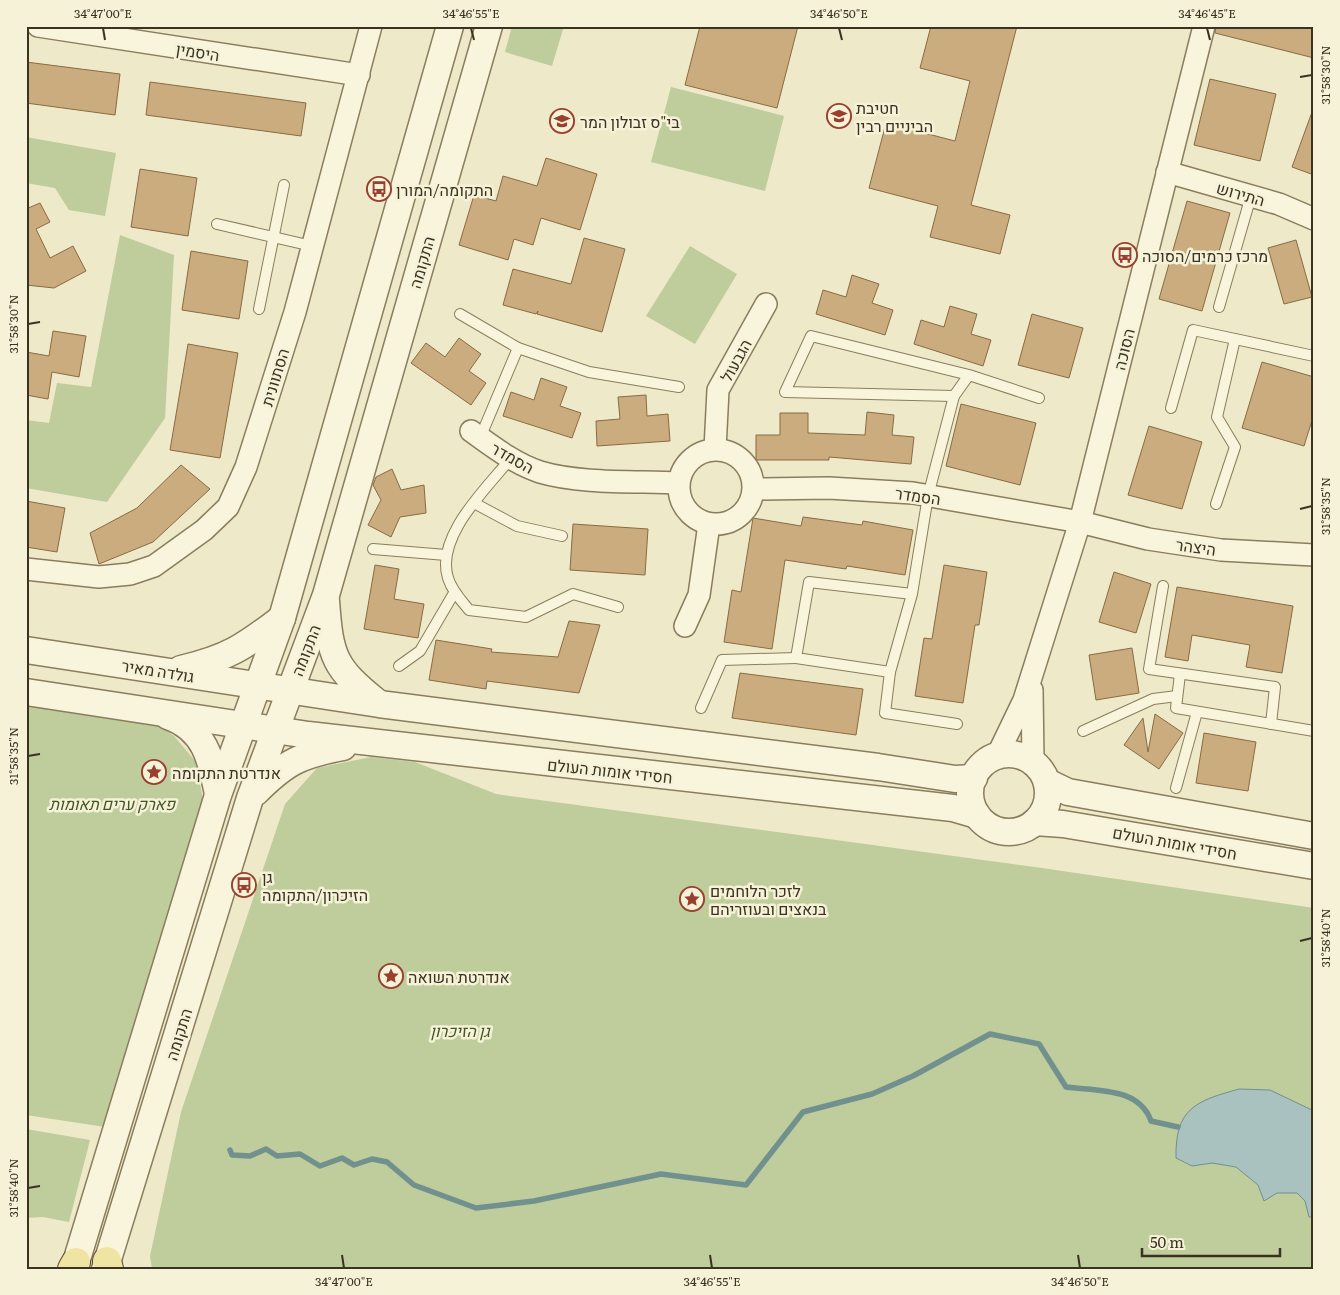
<svg xmlns="http://www.w3.org/2000/svg" width="1340" height="1295" font-family="Literata,Heebo,serif">
<style>
.green{fill:#bfcc9c}
.water{fill:#a9c2bf;stroke:#70918e}
.lines{fill:none;stroke-linecap:round;stroke-linejoin:round}
.stream{stroke:#70918e;stroke-width:5.5}
.building{fill:#cbac7f;stroke:#896b43}
.service-casing{stroke:#8a7d5d;stroke-width:12}
.minor-casing{stroke:#8a7d5d;stroke-width:24}
.tertiary-casing{stroke:#8a7d5d;stroke-width:29}
.primary-casing{stroke:#584a31;stroke-width:30}
.service{stroke:#f9f5dc;stroke-width:10}
.minor{stroke:#f9f5dc;stroke-width:21}
.tertiary{stroke:#f9f5dc;stroke-width:26}
.primary{stroke:#f0e4a2;stroke-width:28}
.ticks{fill:none;stroke:#3b3221;stroke-width:2}
.labels{text-anchor:middle;dominant-baseline:central;stroke-width:5;stroke-linejoin:round;paint-order:stroke}
.street-label{font-size:16px;fill:#3b3221;stroke:#f5f2d8}
.poi-label{font-size:16px;fill:#3b3221;stroke:#f5f2d8;text-anchor:start}
.park-label{font-size:16px;font-style:italic;fill:#435728;stroke:#f5f2d8}
.neatline{fill:none;stroke:#3b3221;stroke-width:2}
.ticks-label{font-size:12px;text-anchor:middle;fill:#3b3221}
</style>
<rect width="100%" height="100%" fill="#eee9c8"/>
<g class="green">
<polygon points="512,26 564,26 552,66 505,52"/>
<polygon points="671,87 784,116 765,191 651,162"/>
<polygon points="26,137 116,153 105,216 69,210 55,188 26,183"/>
<polygon points="120,235 174,255 165,418 107,502 26,488 26,420 49,423 57,383 91,387"/>
<polygon points="690,246 737,274 695,344 646,316"/>
<polygon points="26,702 150,720 174,736 196,762 203,800 105,1127 26,1115"/>
<polygon points="371,757 415,762 496,794 1042,868 1314,908 1314,1269 152,1269 150,1256 181,1112 285,804 317,768"/>
<polygon points="26,1129 90,1140 69,1222 43,1217 26,1218"/>
</g>
<path class="water" d="M 1239,1089 L 1270,1090 L 1314,1111 L 1314,1217 L 1309,1217 L 1305,1201 L 1297,1193 L 1277,1193 L 1264,1201 L 1258,1185 L 1236,1167 L 1212,1163 L 1192,1166 L 1176,1158 C 1175,1108 1196,1101 1239,1089 Z"/>
<g class="lines">
<path class="stream" d="M 230,1150 L 232,1155 L 250,1156 L 266,1149 L 277,1156 L 300,1154 L 320,1166 L 342,1158 L 354,1165 L 372,1159 L 387,1162 L 414,1185 L 476,1208 L 534,1201 L 661,1174 L 746,1185 L 803,1112 L 872,1094 L 913,1076 L 990,1034 L 1039,1044 L 1066,1087 C 1096,1091 1139,1087 1151,1121 L 1178,1127"/>
</g>
<g class="building">
<polygon points="700,26 798,26 777,108 685,85"/>
<polygon points="931,26 1017,26 971,205 1010,215 1000,254 930,237 938,206 869,188 886,123 955,141 970,81 920,68"/>
<polygon points="1216,26 1314,26 1314,58 1215,33"/>
<polygon points="26,62 120,74 115,115 26,103"/>
<polygon points="1210,79 1276,94 1260,161 1194,145"/>
<polygon points="150,82 306,103 301,136 146,115"/>
<polygon points="1312,112 1314,113 1314,175 1292,167"/>
<polygon points="546,158 597,174 580,230 541,218 533,245 514,239 508,260 459,245 474,195 496,201 503,176 537,186"/>
<polygon points="140,169 197,178 188,236 131,227"/>
<polygon points="1187,201 1230,213 1202,311 1159,299"/>
<polygon points="40,203 50,222 36,229 50,258 73,246 86,271 54,288 26,285 26,209"/>
<polygon points="584,238 625,249 602,332 537,314 538,311 536,314 503,305 513,269 571,284"/>
<polygon points="1296,240 1312,297 1284,304 1268,248"/>
<polygon points="191,251 248,261 239,319 182,310"/>
<polygon points="852,275 879,284 872,303 893,310 885,335 816,314 823,290 846,297"/>
<polygon points="950,306 977,314 971,334 991,340 983,366 914,344 921,320 944,327"/>
<polygon points="1032,314 1083,328 1069,378 1018,365"/>
<polygon points="53,331 86,336 79,377 52,372 48,399 26,395 26,352 49,356"/>
<polygon points="459,338 481,354 469,371 486,383 471,405 411,363 426,343 445,357"/>
<polygon points="188,344 238,353 220,458 170,450"/>
<polygon points="1262,362 1314,377 1314,414 1304,446 1242,428"/>
<polygon points="541,378 567,387 560,406 581,413 572,438 503,416 511,392 534,400"/>
<polygon points="646,395 647,416 668,414 670,441 597,446 596,421 620,419 618,397"/>
<polygon points="961,404 1036,423 1020,485 946,466"/>
<polygon points="867,412 894,415 892,435 914,437 911,464 829,457 829,460 756,460 756,435 780,435 780,413 808,413 808,433 865,435"/>
<polygon points="1149,426 1202,442 1182,509 1128,495"/>
<polygon points="181,465 210,489 153,542 99,564 90,533 137,508"/>
<polygon points="392,469 401,490 424,485 426,513 400,517 391,537 368,525 381,500 373,485 376,477"/>
<polygon points="26,501 65,508 57,552 26,547"/>
<polygon points="803,517 862,525 863,521 913,530 905,575 847,566 846,569 785,560 772,649 724,642 732,590 741,592 753,518 801,526"/>
<polygon points="573,524 648,529 645,575 570,570"/>
<polygon points="375,565 399,569 394,599 424,604 418,638 364,629"/>
<polygon points="944,565 987,572 979,625 975,625 963,703 915,696 924,638 932,639"/>
<polygon points="1114,572 1151,584 1136,633 1099,622"/>
<polygon points="1177,587 1293,606 1282,673 1246,667 1250,645 1192,635 1188,661 1165,657"/>
<polygon points="569,621 600,625 579,693 487,681 486,689 429,680 436,640 492,649 491,652 558,657"/>
<polygon points="1132,648 1139,693 1096,700 1089,655"/>
<polygon points="740,673 863,689 856,735 732,718"/>
<polygon points="1155,714 1183,733 1159,769 1124,745 1143,718 1148,752"/>
<polygon points="1204,733 1256,742 1248,791 1196,783"/>
</g>
<g class="lines">
<defs>
<g id="service">
<polyline points="217,224 312,246"/>
<polyline points="1219,307 1251,196"/>
<polyline points="259,309 284,185"/>
<polyline points="460,314 518,348 589,372 679,387"/>
<polyline points="969,375 954,396 785,392 811,336 969,375 1039,398"/>
<polyline points="1171,408 1193,330 1314,356"/>
<polyline points="480,438 518,348"/>
<path d="M 511,458 C 487,488 435,536 448,578 C 452,591 461,600 469,610 L 526,617 L 573,594 L 618,607"/>
<polyline points="474,503 517,526 562,536"/>
<polyline points="1216,504 1235,447 1217,417 1235,339"/>
<polyline points="373,549 446,555"/>
<polyline points="1163,586 1149,669 1275,687 1271,724"/>
<polyline points="912,594 809,582 796,658 890,672 912,594 928,496 954,396"/>
<polyline points="399,666 420,651 454,593"/>
<polyline points="890,672 885,713 957,724"/>
<polyline points="1180,674 1176,708 1314,731"/>
<polyline points="701,708 722,660 796,658"/>
<polyline points="1083,731 1153,699 1177,696"/>
<polyline points="1176,788 1197,712"/>
</g>
<g id="minor">
<polyline points="38,26 359,75"/>
<polyline points="1167,172 1279,204 1314,219"/>
<path d="M 471,431 C 492,446 515,464 540,472 C 580,484 637,481 678,483"/>
<polyline points="715,449 718,390 766,304"/>
<circle cx="716" cy="487" r="37"/>
<polyline points="754,489 829,488 913,493 1080,522 1148,539 1221,550 1314,555"/>
<polyline points="26,569 99,577 130,574 154,566 204,530 228,507 246,467 295,312 371,26"/>
<polyline points="685,626 699,595 709,524"/>
<polyline points="1032,690 1033,762"/>
<polyline points="997,756 1024,700 1080,522 1204,26"/>
</g>
<g id="tertiary">
<path d="M 326,601 C 330,657 334,668 378,703"/>
<polyline points="26,650 379,704 878,767 955,779 974,778"/>
<path d="M 181,669 C 228,658 244,647 282,618"/>
<polyline points="26,692 308,735 953,808 977,815"/>
<path d="M 168,716 C 205,729 211,759 218,794"/>
<circle cx="1009" cy="793" r="39"/>
<polyline points="1047,782 1068,792 1314,836"/>
<path d="M 256,792 C 286,762 300,755 343,747"/>
<polyline points="1035,822 1063,824 1314,866"/>
<polyline points="74,1269 218,795 282,618 450,26"/>
<polyline points="105,1269 250,798 326,595 489,26"/>
</g>
<g id="primary">
<polyline points="107,1261 109,1269"/>
<polyline points="72,1269 76,1262"/>
</g>
</defs>
<use href="#service" class="service-casing"/>
<use href="#minor" class="minor-casing"/>
<use href="#tertiary" class="tertiary-casing"/>
<use href="#primary" class="primary-casing"/>
<use href="#service" class="service"/>
<use href="#minor" class="minor"/>
<use href="#tertiary" class="tertiary"/>
<use href="#primary" class="primary"/>
</g>
<path class="ticks" d="M 103,28 L 105,40M 471,28 L 474,40M 839,28 L 842,40M 1207,28 L 1210,40M 1300,77 L 1312,75M 28,324 L 40,322M 1300,509 L 1312,506M 28,756 L 40,754M 1300,941 L 1312,938M 28,1188 L 40,1186M 342,1255 L 344,1268M 710,1255 L 712,1268M 1078,1255 L 1080,1268"/>
<defs>
<symbol id="school-ring" viewBox="-11 -11 22 22"><circle r="9.5" fill="#f5f2d8" stroke="#983f2e" stroke-width="1.5"/><path d="M0-5L7-2L0 1L-7-2ZM-4 1L0 2.5L4 1V4Q0 6-4 4Z" fill="#983f2e"/></symbol>
<symbol id="bus-ring" viewBox="-11 -11 22 22"><circle r="9.5" fill="#f5f2d8" stroke="#983f2e" stroke-width="1.5"/><path d="M-5-6H5V4H4V6H2V4H-2V6H-4V4H-5ZM-3.5-4V0h7V-4ZM-3.5 1.2v1.5H-2V1.2ZM2 1.2v1.5H3.5V1.2Z" fill="#983f2e"/></symbol>
<symbol id="sight-ring" viewBox="-11 -11 22 22"><circle r="9.5" fill="#f5f2d8" stroke="#983f2e" stroke-width="1.5"/><path d="M0-6L1.8-2.2L6-1.7L2.9 1.2L3.7 5.4L0 3.3L-3.7 5.4L-2.9 1.2L-6-1.7L-1.8-2.2Z" fill="#983f2e"/></symbol>
</defs>
<g fill-rule="evenodd">
<use href="#school-ring" x="825" y="102" width="28" height="28"/>
<use href="#school-ring" x="548" y="107" width="28" height="28"/>
<use href="#bus-ring" x="365" y="175" width="28" height="28"/>
<use href="#bus-ring" x="1111" y="241" width="28" height="28"/>
<use href="#sight-ring" x="140" y="758" width="28" height="28"/>
<use href="#bus-ring" x="230" y="871" width="28" height="28"/>
<use href="#sight-ring" x="678" y="885" width="28" height="28"/>
<use href="#sight-ring" x="377" y="962" width="28" height="28"/>
</g>
<g class="labels">
<g class="street-label">
<text transform="translate(198 51) rotate(9)">היסמין</text>
<text transform="translate(1241 193) rotate(16)">התירוש</text>
<text transform="translate(421 262) rotate(-74)">התקומה</text>
<text transform="translate(1123 349) rotate(-76)">הסוכה</text>
<text transform="translate(735 360) rotate(-61)">הגבעול</text>
<text transform="translate(274 377) rotate(-73)">הסתוונית</text>
<text transform="translate(513 457) rotate(29)">הסמדר</text>
<text transform="translate(918 495) rotate(8)">הסמדר</text>
<text transform="translate(1196 546) rotate(8)">היצהר</text>
<text transform="translate(305 650) rotate(-69)">התקומה</text>
<text transform="translate(158 670) rotate(9)">גולדה מאיר</text>
<text transform="translate(610 770) rotate(6)">חסידי אומות העולם</text>
<text transform="translate(1175 842) rotate(10)">חסידי אומות העולם</text>
<text transform="translate(178 1034) rotate(-73)">התקומה</text>
</g>
<g class="poi-label">
<text x="856" y="107">חטיבת<tspan x="856" dy="18">הביניים רבין</tspan></text>
<text x="580" y="121">בי"ס זבולון המר</text>
<text x="396" y="189">התקומה/המורן</text>
<text x="1142" y="255">מרכז כרמים/הסוכה</text>
<text x="172" y="772">אנדרטת התקומה</text>
<text x="262" y="876">גן<tspan x="262" dy="18">הזיכרון/התקומה</tspan></text>
<text x="710" y="890">לזכר הלוחמים<tspan x="710" dy="18">בנאצים ובעוזריהם</tspan></text>
<text x="408" y="976">אנדרטת השואה</text>
</g>
<g class="park-label">
<text x="112" y="803">פארק ערים תאומות</text>
<text x="460" y="1030">גן הזיכרון</text>
</g>
</g>
<rect width="1340" height="1295" fill="none" stroke="#f5f2d8" stroke-width="55"/>
<path d="M1142 1248v8h138v-8" fill="none" stroke="#3b3221" stroke-width="2.5"/>
<text x="1150" y="1248" font-size="15" fill="#3b3221" stroke="#f5f2d8" stroke-width="4" paint-order="stroke">50 m</text>
<rect x="28" y="28" width="1284" height="1240" class="neatline"/>
<g class="ticks-label">
<text x="103" y="18">34°47'00"E</text>
<text x="471" y="18">34°46'55"E</text>
<text x="839" y="18">34°46'50"E</text>
<text x="1207" y="18">34°46'45"E</text>
<text transform="translate(1326 75) rotate(-90)" y="4">31°58'30"N</text>
<text transform="translate(14 324) rotate(-90)" y="4">31°58'30"N</text>
<text transform="translate(1326 506) rotate(-90)" y="4">31°58'35"N</text>
<text transform="translate(14 756) rotate(-90)" y="4">31°58'35"N</text>
<text transform="translate(1326 938) rotate(-90)" y="4">31°58'40"N</text>
<text transform="translate(14 1188) rotate(-90)" y="4">31°58'40"N</text>
<text x="344" y="1286">34°47'00"E</text>
<text x="712" y="1286">34°46'55"E</text>
<text x="1080" y="1286">34°46'50"E</text>
</g>
</svg>
